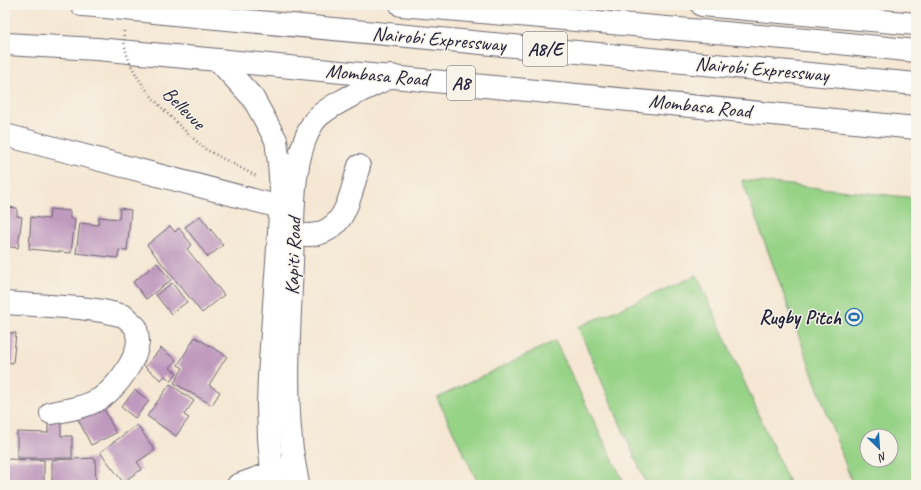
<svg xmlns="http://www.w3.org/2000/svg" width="921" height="490" font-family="Caveat,sans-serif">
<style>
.green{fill:#97d387;stroke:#5c7a61;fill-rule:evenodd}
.building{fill:#bf99be}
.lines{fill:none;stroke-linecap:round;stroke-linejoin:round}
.minor-casing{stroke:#6c6770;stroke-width:24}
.highway-casing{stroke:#6c6770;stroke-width:24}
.path{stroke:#6c6770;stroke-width:2.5;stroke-dasharray:1 3;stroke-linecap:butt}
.minor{stroke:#fff;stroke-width:22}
.highway{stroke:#fff;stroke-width:22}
.highway-bridge-casing{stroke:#6c6770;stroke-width:24;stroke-linecap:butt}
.path-bridge{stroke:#6c6770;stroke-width:2.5;stroke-dasharray:1 3;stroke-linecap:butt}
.highway-bridge{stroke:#fff;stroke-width:22}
.labels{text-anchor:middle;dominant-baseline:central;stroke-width:3;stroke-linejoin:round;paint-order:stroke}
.shield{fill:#f7f3e8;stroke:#62616f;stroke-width:1}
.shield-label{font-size:19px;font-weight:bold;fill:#22223b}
.street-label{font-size:20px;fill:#22223b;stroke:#f7f3e8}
.poi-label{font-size:20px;font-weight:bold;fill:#22223b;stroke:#f7f3e8;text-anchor:end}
</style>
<rect width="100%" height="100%" fill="#f7f3e8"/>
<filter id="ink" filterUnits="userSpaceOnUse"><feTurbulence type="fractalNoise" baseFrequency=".025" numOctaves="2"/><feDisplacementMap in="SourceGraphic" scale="8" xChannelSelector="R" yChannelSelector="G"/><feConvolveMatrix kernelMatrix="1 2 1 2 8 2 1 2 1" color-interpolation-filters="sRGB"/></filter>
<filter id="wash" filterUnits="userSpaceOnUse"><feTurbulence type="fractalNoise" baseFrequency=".012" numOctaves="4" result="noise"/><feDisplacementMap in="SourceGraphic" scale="16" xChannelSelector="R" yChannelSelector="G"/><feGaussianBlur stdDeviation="0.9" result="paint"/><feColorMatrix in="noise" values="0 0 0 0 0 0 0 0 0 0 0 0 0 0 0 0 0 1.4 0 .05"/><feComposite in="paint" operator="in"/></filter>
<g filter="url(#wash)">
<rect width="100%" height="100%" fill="#f5e7d3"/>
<g class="green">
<path d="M 742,180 L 916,198 L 916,485 L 853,485 ZM 867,436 L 891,436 L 891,460 L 867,460 Z"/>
<polygon points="697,275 790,485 647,485 578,327"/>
<polygon points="555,341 625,485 479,485 437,398"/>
</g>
<g id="blocks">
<g class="building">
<polygon points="5,207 17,208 17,216 22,217 18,248 5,246"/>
<polygon points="120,208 131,210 127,251 119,250 118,258 76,253 80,223 98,225 99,217 119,219"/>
<polygon points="50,209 70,211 70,219 75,219 71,253 29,249 31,217 49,219"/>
<polygon points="200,216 223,245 208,257 185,227"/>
<polygon points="170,226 175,232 179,228 192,245 187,249 224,295 202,313 147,245"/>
<polygon points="157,263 171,280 146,299 133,282"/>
<polygon points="172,283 187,302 171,314 156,295"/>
<polygon points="5,318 8,318 7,333 16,333 13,363 5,362"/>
<polygon points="195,337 227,356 209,385 220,392 212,405 174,383 183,368 178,365"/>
<polygon points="161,348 176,360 170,368 177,373 171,381 165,376 161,380 145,367"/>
<polygon points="170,384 194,401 184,415 189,418 176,436 147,416"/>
<polygon points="135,390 149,401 135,418 121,407"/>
<polygon points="103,407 116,433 91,445 78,419"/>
<polygon points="48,420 61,420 61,436 72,436 72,458 17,458 17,432 48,433"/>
<polygon points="137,425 155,450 137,462 142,469 123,482 100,452"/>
<polygon points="95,458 96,485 52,485 52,460"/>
<polygon points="5,459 44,460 44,485 5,485"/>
</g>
</g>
</g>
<g filter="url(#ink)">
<use href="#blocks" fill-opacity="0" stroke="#6c6770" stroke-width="1"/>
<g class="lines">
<defs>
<g id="minor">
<polyline points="218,60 253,98 276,140 279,163 281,190 279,233 269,376 268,405 269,438 272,472 275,485"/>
<polyline points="5,135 280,207"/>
<path d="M 279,233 C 289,234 300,235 310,235 C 347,232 350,194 359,166"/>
<path d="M 5,303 L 80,308 L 103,311 L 124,316 L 136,327 C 136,331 138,337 138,342 C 136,361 117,387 101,398 C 87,407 68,410 51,413"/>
<polyline points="238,485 286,468"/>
<path d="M 298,485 C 296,470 292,455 291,440 C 285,382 290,321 292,262 C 294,219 290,161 313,123 C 323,106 373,86 392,76"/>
</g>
<g id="highway">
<polyline points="82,5 96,6"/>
<polyline points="401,5 829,42 916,51"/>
<polyline points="702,5 916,24"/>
<polyline points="174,14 916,84"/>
<polyline points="5,44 97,49 218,60 916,128"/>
</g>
</defs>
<use href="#minor" class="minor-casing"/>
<use href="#highway" class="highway-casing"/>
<polyline class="path" points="205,149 256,176"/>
<use href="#minor" class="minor"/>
<use href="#highway" class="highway"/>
<defs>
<polyline id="highway-bridge" points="96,6 174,14"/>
</defs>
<use href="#highway-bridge" class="highway-bridge-casing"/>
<path class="path-bridge" d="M 124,31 C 120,76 175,121 205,149"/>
<use href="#highway-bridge" class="highway-bridge"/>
</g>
</g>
<defs>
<symbol id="stadium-ring" viewBox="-11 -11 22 22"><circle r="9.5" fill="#f7f3e8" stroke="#1f6fb2" stroke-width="1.5"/><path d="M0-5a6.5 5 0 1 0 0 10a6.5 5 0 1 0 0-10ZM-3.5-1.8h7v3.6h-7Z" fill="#1f6fb2"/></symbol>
</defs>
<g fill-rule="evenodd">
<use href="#stadium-ring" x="844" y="307" width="20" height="20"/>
</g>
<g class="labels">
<g class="shield">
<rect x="523" y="32" width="44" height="34" rx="3"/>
<rect x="447" y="66" width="28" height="34" rx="3"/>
</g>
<g class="shield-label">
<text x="545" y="49">A8/E</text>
<text x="461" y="83">A8</text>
</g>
<g class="street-label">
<text transform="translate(439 39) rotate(5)">Nairobi Expressway</text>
<text transform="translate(762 69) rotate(5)">Nairobi Expressway</text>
<text transform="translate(377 75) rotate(5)">Mombasa Road</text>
<text transform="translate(700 106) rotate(6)">Mombasa Road</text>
<text transform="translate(184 108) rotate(45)">Bellevue</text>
<text transform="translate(293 256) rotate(-88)">Kapiti Road</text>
</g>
<g class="poi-label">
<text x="841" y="317">Rugby Pitch</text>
</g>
</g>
<rect width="921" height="490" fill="none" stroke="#f7f3e8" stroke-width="20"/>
<g transform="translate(879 448) rotate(155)"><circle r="19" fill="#f7f3e8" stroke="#a29fa3"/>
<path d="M0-3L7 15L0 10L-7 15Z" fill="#1f6fb2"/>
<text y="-6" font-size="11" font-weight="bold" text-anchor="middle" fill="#22223b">N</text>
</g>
</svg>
